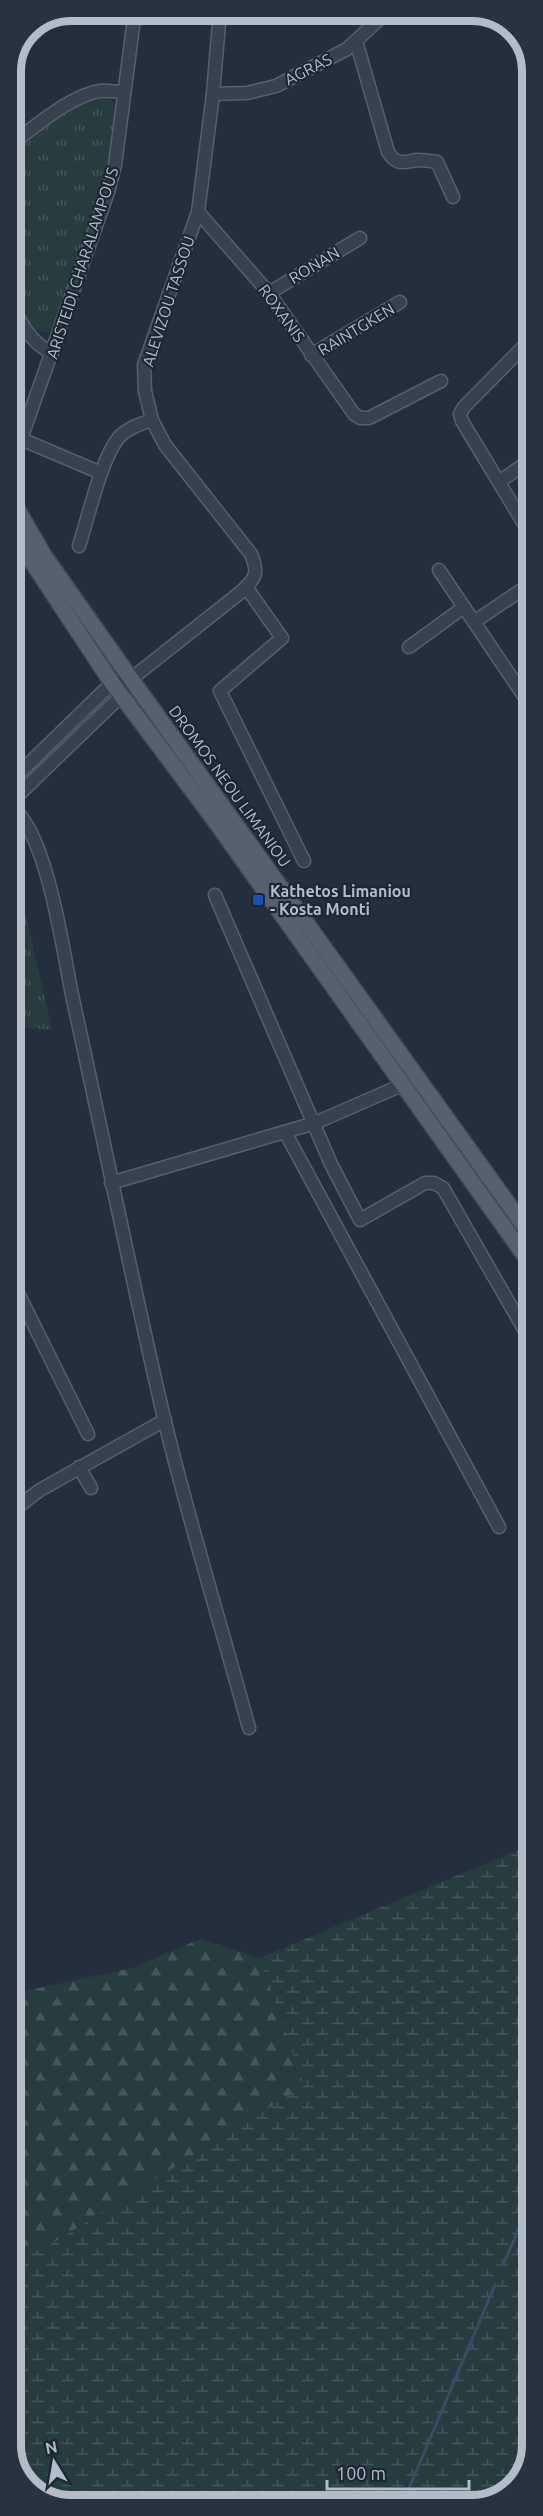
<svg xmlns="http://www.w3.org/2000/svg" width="543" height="2516" font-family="Ubuntu,sans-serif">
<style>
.forest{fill:url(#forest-firs)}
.wetland{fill:url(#wetland-marsh)}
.park{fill:url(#park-tufts)}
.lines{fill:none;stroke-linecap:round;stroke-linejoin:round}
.stream{stroke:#394c67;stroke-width:3}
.minor-casing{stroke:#565f6c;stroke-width:15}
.major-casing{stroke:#414a57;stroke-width:18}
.minor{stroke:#38414e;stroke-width:12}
.major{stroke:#56606e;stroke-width:15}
.transit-dot{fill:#1a4fb4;stroke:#1d2633;stroke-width:2}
.labels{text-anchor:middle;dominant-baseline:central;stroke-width:4.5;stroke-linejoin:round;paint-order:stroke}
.street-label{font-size:16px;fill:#b4bcc9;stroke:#1d2633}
.poi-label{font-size:16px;font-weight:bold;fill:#b4bcc9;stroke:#1d2633;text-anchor:start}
.rim{fill:none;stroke:#b4bcc9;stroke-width:8}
</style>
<defs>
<pattern id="forest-firs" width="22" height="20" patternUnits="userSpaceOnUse" patternTransform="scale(1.5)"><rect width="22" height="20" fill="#263c3f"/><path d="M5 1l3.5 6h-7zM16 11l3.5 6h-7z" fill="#435659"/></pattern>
<pattern id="wetland-marsh" width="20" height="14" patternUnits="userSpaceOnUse" patternTransform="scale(1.5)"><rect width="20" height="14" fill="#263c3f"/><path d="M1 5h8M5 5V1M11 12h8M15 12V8" fill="none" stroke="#435659"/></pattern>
<pattern id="park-tufts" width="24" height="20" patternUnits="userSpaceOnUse" patternTransform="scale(1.5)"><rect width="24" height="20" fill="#263c3f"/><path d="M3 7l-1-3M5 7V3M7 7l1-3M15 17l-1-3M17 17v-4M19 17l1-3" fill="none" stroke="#435659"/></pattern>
</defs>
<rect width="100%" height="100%" fill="#242f3e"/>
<polygon class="forest" points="200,1939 260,1958 305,2086 42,2250 11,2252 11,1994 132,1968"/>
<polygon class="wetland" points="532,1844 532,2445 518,2485 480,2505 64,2505 28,2488 11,2453 11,2252 42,2250 304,2086 260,1958"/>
<g class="park">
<path d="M 108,98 L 117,106 L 111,165 L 57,325 L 48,333 L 33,330 L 11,285 L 11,151 C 40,129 70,101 108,98 Z"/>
<polygon points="11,850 52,1030 11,1026"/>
</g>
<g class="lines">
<g class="stream">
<polyline points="503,2265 525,2215 532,2210"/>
<polyline points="402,2505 495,2285"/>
</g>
<defs>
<g id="minor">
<path d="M 356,41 L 388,152 C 397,166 403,162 417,160 C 424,160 431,161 437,162 L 453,197"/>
<polyline points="213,94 247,93 276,86 347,49 388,11"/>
<path d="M 11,144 C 34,128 71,95 100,91 C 107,90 116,92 124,92"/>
<polyline points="198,212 269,293 354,414 360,418 369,418 441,381"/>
<polyline points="269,293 360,238"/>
<path d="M 11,303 C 21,324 30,342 52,353"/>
<polyline points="532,338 464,407 460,414 462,421 532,537"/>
<polyline points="311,355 400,302"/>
<polyline points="11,432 21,439 101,473"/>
<polyline points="21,439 108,192 115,165 135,11"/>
<polyline points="499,482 532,459"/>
<path d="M 79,546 C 88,518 101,459 119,437 C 128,428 140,424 152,420"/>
<polyline points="439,570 532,708"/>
<polyline points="246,587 282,638 220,691 304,861"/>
<polyline points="474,622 532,583"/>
<polyline points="409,647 464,607"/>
<polyline points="11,781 112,683 121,681"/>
<path d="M 11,802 L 121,696 L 131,679 L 241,592 C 256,578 259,573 251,554 L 165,445 L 152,420 L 145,391 L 144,365 L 198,212 L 213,94 L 220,11"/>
<path d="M 11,806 C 47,832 63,950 72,995 C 103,1136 131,1277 164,1418 C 189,1522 221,1625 249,1728"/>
<polyline points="215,895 331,1164 360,1220 425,1183 434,1183 443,1188 532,1343"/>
<polyline points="285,1132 499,1527"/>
<polyline points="111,1183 315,1123 402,1085"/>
<polyline points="11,1279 88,1434"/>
<polyline points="79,1467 91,1488"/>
<polyline points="11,1512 40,1490 165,1420"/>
</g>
<g id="major">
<polyline points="11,498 43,554 131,679 532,1237"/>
<polyline points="11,530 112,683 213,818 532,1266"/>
</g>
</defs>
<use href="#minor" class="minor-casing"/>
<use href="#major" class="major-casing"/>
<use href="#minor" class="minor"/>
<use href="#major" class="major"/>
</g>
<rect class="transit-dot" x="252" y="894" width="12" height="12" rx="3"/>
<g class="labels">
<g class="street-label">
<text transform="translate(308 69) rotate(-27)">AGRAS</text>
<text transform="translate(82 263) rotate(-72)">ARISTEIDI CHARALAMPOUS</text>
<text transform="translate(314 265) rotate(-31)">RONAN</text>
<text transform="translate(168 301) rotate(-72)">ALEVIZOU TASSOU</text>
<text transform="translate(282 313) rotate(54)">ROXANIS</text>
<text transform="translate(356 329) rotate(-31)">RAINTGKEN</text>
<text transform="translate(230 786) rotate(54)">DROMOS NEOU LIMANIOU</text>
</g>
<g class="poi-label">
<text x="270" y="891">Kathetos Limaniou<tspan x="270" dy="18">- Kosta Monti</tspan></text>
</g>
</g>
<path d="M0 0H543V2516H0ZM71 21H472A50 50 0 0 1 522 71V2445A50 50 0 0 1 472 2495H71A50 50 0 0 1 21 2445V71A50 50 0 0 1 71 21Z" fill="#29323f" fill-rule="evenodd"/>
<path class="rim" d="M71 21H472A50 50 0 0 1 522 71V2445A50 50 0 0 1 472 2495H71A50 50 0 0 1 21 2445V71A50 50 0 0 1 71 21Z"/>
<g transform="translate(54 2462) rotate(349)" stroke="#1d2633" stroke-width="4.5" paint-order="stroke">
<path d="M0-4.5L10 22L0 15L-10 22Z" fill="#b4bcc9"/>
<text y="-9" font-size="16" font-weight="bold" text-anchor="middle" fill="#b4bcc9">N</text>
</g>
<path d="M327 2480v9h142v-9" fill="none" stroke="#b4bcc9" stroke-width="3"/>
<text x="336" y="2480" font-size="18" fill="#b4bcc9" stroke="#1d2633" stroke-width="4.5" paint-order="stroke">100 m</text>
</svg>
